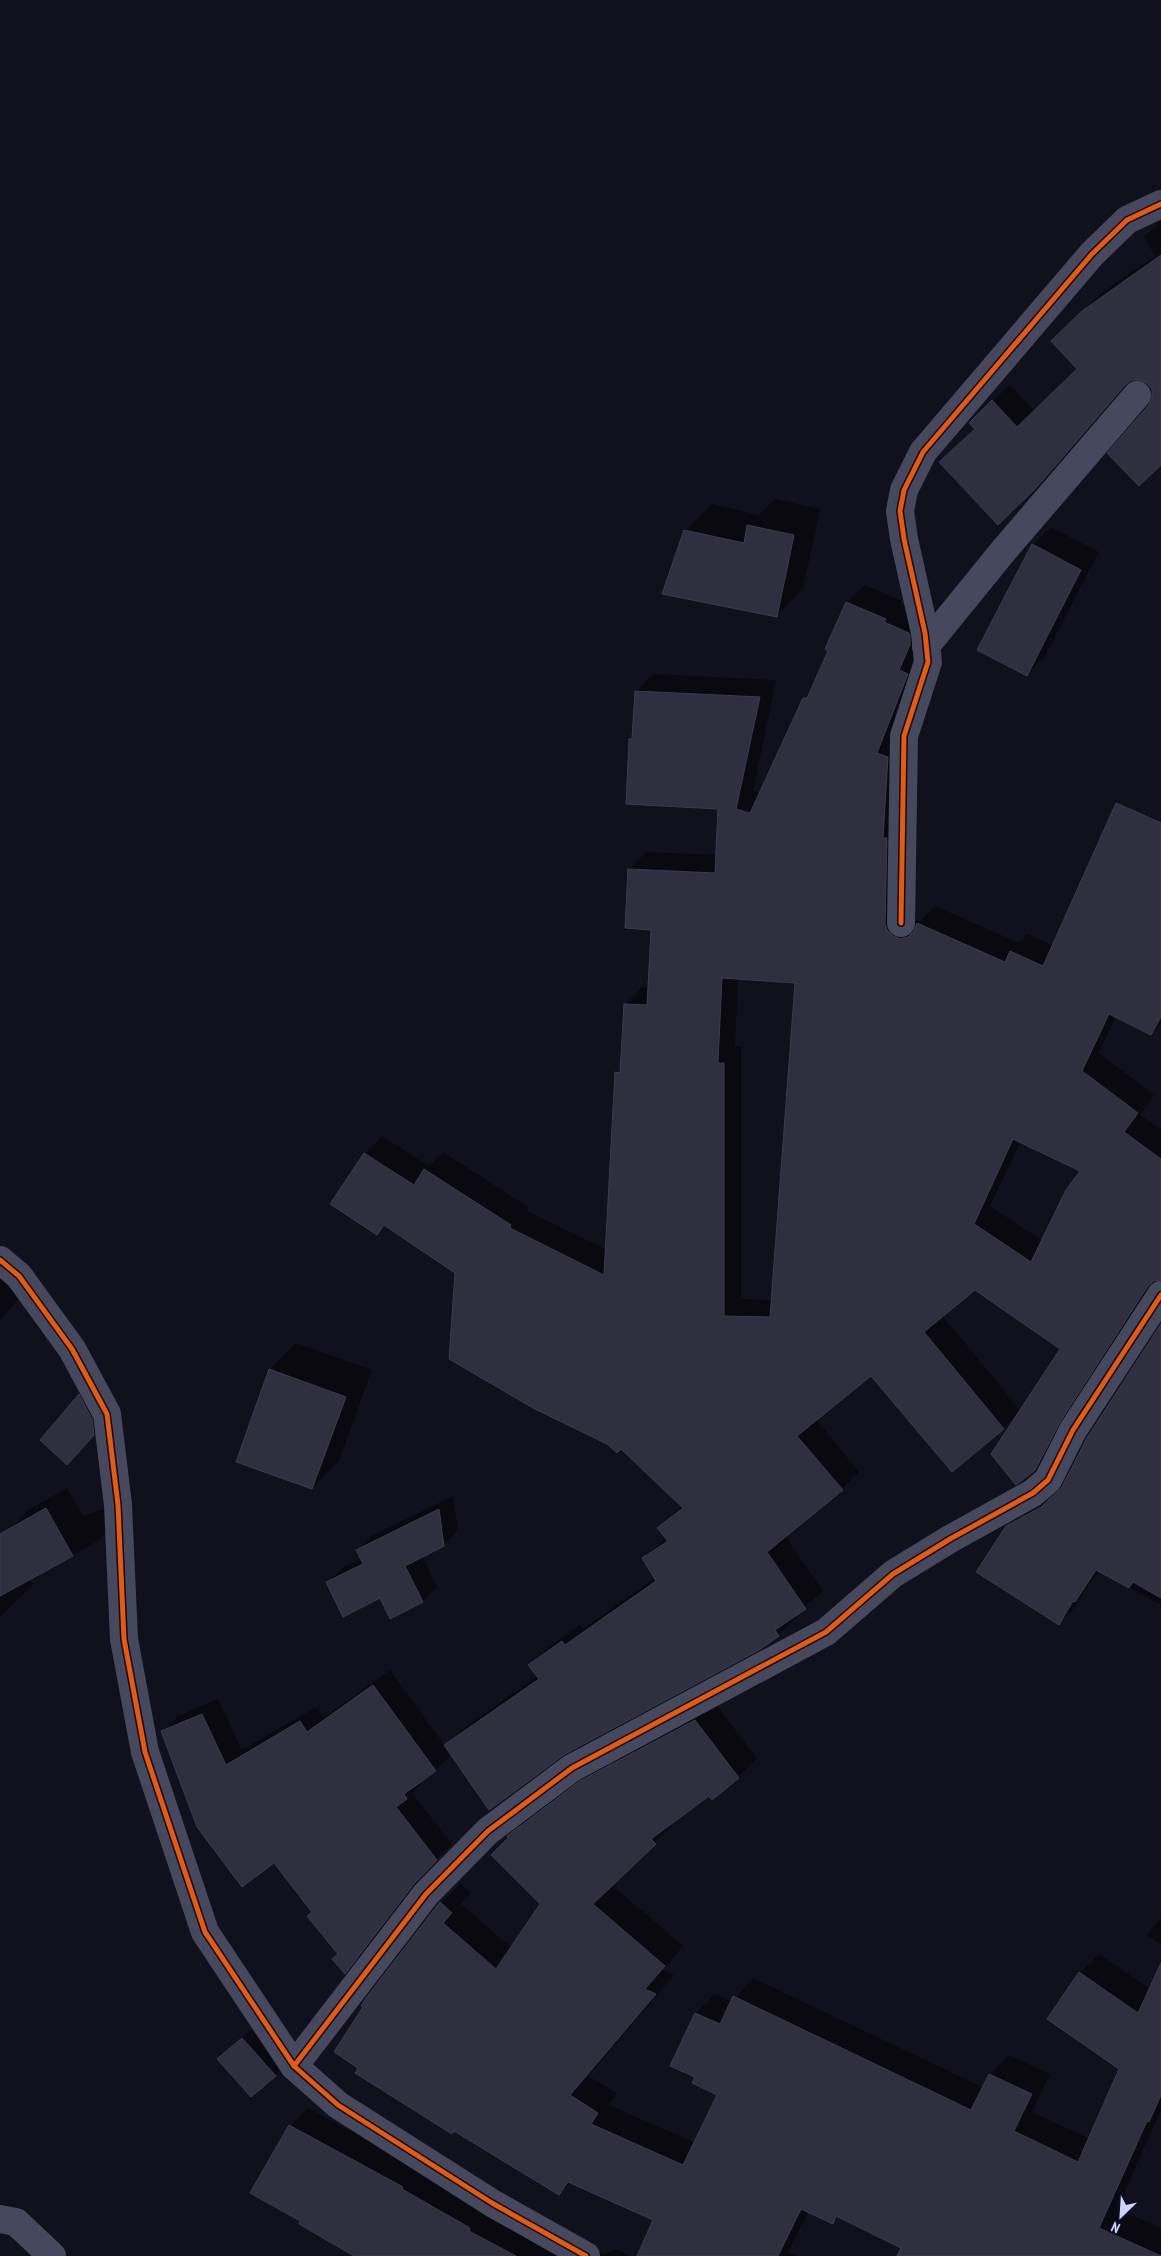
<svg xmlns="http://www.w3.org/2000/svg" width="1161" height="2256" font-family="'PT Sans Narrow',sans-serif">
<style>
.shadow{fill:#0007;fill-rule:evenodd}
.building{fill:#2f2f3f;stroke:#3b3c51;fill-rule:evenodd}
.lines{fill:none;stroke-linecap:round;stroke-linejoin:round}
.minor{stroke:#46495e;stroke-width:28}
.tertiary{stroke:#46495e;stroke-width:28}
.cycleway-casing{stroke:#0c0d22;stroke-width:8}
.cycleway{stroke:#e8590c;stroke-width:5}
</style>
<rect width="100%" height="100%" fill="#11111d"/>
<g class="shadow">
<polygon points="1161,220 1161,464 1153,389 1148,382 1140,378 1130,380 1036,487 957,446 976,428 987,406 1010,385 1034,411 1079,369 1069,325 1100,294 1155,256 1144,237"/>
<polygon points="775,499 820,509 803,589 776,616 685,531 712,504 759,515"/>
<polygon points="1051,527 1099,552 1045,656 1027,674 1033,545"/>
<path d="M 865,585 L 902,601 L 901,604 L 926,616 L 924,657 L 893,735 L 911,920 L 920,921 L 935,906 L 1019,943 L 1028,934 L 1054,946 L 1161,859 L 1161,1024 L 1151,1034 L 1116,1016 L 1099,1053 L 1154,1095 L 1140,1115 L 1161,1130 L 1161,1278 L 1158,1279 L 1077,1403 L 1052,1451 L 1040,1464 L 1064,1417 L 1062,1415 L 1037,1464 L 1040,1464 L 1035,1469 L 1016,1416 L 952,1470 L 871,1374 L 816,1419 L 859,1472 L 842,1489 L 785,1536 L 823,1591 L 794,1616 L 796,1618 L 778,1635 L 452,1754 L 435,1771 L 421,1781 L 422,1783 L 412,1793 L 452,1844 L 429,1867 L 360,1957 L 345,1972 L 339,1954 L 313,1912 L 274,1861 L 163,1731 L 178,1716 L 218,1699 L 242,1750 L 316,1707 L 323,1718 L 390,1670 L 445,1746 L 463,1728 L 538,1676 L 530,1665 L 547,1648 L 580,1625 L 583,1629 L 655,1578 L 644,1558 L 666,1538 L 659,1528 L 682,1506 L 457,1273 L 385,1225 L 377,1233 L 332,1204 L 365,1153 L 382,1136 L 429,1166 L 443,1152 L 528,1207 L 527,1211 L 607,1250 L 616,1073 L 622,1067 L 625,1005 L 642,987 L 649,988 L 652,928 L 629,870 L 646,852 L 717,855 L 719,808 L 631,739 L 633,737 L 636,692 L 653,674 L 776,680 L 753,791 L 760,794 L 804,698 L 812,690 L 830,650 L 826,649 L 847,602 ZM 738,978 L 796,982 L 773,1300 L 741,1299 L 741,1046 L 735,1046 ZM 1021,1141 L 1082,1170 L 1043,1241 L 990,1206 ZM 975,1288 L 1061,1349 L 1021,1411 L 942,1315 Z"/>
<polygon points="0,1263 26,1290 0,1320"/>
<polygon points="1161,1326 1161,1605 1100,1571 1085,1590 1076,1606 1059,1624 1007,1527 1025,1509 1064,1485"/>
<polygon points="296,1343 372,1370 339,1461 312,1488 270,1369"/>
<polygon points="97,1377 112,1415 85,1445 80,1395"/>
<polygon points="67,1488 83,1516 112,1506 119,1520 98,1541 29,1579 34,1584 0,1617 0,1545 10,1529 30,1509"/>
<polygon points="453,1496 458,1531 443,1545 422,1556 437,1587 423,1601 381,1597 328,1582 342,1568 361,1558 358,1551 372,1536"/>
<polygon points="714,1702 757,1758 738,1778 709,1794 672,1822 674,1824 612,1885 683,1946 663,1970 674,1975 588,2076 617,2093 609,2105 695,2143 719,2094 696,2077 672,2065 696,2013 715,1994 732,2002 753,1978 982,2087 990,2074 1009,2055 1050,2074 1032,2112 1090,2139 1121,2068 1080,1973 1099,1954 1155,1992 1161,1986 1161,2110 1117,2209 1161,2228 1161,2256 898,2256 902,2247 838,2216 832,2222 809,2211 788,2252 796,2256 638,2256 655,2220 571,2182 559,2194 360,2067 365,2007 363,2006 441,1903 460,1884 471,1893 461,1904 512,1948 542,1904 509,1836 528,1817 601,1762"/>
<polygon points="1161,1917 1161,1945 1147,1935"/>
<polygon points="261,2021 293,2057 275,2075 219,2059"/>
<polygon points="308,2108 420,2169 568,2256 358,2256 290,2126"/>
<polygon points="588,2247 604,2254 616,2249 630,2256 579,2256"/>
</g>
<g class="building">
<polygon points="1161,255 1161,465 1139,486 1107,453 1149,405 1152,398 1152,389 1147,383 1139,380 1131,380 1125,385 1036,488 998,525 939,462 975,429 969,423 992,400 1017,427 1077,369 1051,341 1082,311"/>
<polygon points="747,525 794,535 777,617 662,594 684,530 744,543"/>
<polygon points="1032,544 1081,570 1027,676 977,650"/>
<path d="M 846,602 L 886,619 L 884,622 L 909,633 L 910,636 L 910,645 L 899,670 L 908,674 L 877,753 L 888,757 L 883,838 L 887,838 L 885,923 L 887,930 L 893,936 L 900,939 L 908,937 L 914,931 L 917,923 L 1005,962 L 1010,951 L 1043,966 L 1116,803 L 1161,823 L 1161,1017 L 1151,1035 L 1109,1014 L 1082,1071 L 1138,1113 L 1124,1132 L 1161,1159 L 1161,1280 L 1154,1281 L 1148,1286 L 1060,1422 L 1035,1470 L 1016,1485 L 991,1454 L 1060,1349 L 975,1290 L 924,1332 L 1004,1429 L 952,1472 L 871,1376 L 797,1436 L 843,1490 L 767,1552 L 806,1609 L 775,1630 L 779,1636 L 759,1650 L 565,1754 L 489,1810 L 444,1745 L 539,1679 L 528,1665 L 562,1641 L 565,1645 L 656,1581 L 642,1558 L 668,1541 L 657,1528 L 683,1508 L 621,1449 L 617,1453 L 607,1444 L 533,1408 L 449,1359 L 455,1273 L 384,1225 L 377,1235 L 330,1204 L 364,1153 L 414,1185 L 424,1169 L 511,1225 L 510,1228 L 604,1275 L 615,1072 L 620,1073 L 624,1004 L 647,1005 L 651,930 L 625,928 L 628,869 L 715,873 L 718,809 L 626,804 L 629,739 L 632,739 L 635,691 L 760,697 L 736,809 L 750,813 L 803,698 L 807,698 L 828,651 L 825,649 ZM 722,978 L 795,983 L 770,1317 L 724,1316 L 724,1063 L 718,1063 ZM 1013,1139 L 1080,1171 L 1066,1190 L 1031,1262 L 974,1224 Z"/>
<polygon points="1161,1324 1161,1598 1133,1582 1129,1588 1096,1570 1075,1602 1073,1601 1059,1625 976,1572 1006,1526 1041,1507 1062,1487 1087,1438"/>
<polygon points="269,1369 346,1397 312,1489 236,1462"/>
<polygon points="79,1394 92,1419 94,1435 67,1465 40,1440"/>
<polygon points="46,1508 73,1556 0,1596 0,1534"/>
<polygon points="439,1509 444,1546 405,1566 423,1602 390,1619 380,1598 343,1617 326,1582 363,1564 356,1550"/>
<polygon points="373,1685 436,1771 404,1794 407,1799 396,1807 437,1860 414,1884 345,1974 332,1959 338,1954 307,1916 312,1912 274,1863 242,1887 197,1827 161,1731 202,1714 226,1765 300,1721 307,1732"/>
<polygon points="695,1720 739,1778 712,1800 709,1796 651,1839 656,1844 593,1904 665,1966 645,1989 656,1994 570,2095 598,2113 591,2124 683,2165 717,2095 692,2083 695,2077 670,2066 695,2013 720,2024 733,1996 971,2110 989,2074 1032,2094 1014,2131 1078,2162 1119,2069 1047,2019 1079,1972 1138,2013 1161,1963 1161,2095 1149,2122 1147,2121 1099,2228 1161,2256 897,2256 901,2248 836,2216 833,2224 801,2209 778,2256 637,2256 653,2220 568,2182 559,2195 454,2131 452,2134 355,2073 358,2068 334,2052 363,2007 361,2006 366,1998 440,1902 452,1913 443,1923 496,1969 540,1904 491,1855 508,1838 507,1836 580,1781"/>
<polygon points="242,2038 276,2076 251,2097 217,2059"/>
<polygon points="289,2125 403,2187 402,2189 470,2228 469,2231 516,2256 354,2256 299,2224 300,2221 250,2193"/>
</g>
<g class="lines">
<g class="minor">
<polyline points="926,646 1004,550 1137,395"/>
<polyline points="901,923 904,736 928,662 925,633 904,539 900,511 904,490 923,452 1092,254 1127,220 1161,204"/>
<polyline points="294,2066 426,1894 488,1831 572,1768 826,1632 893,1574 950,1539 1033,1493 1048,1480 1073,1430 1161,1295"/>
<polyline points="0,2219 16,2222 52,2256"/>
</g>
<polyline class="tertiary" points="0,1260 19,1276 72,1349 107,1414 118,1505 124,1639 145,1752 205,1932 294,2066 338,2105 492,2203 586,2256"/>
<defs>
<g id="cycleway">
<polyline points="901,923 904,736 928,662 925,633 904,539 900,511 904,490 923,452 1092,254 1127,220 1161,204"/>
<polyline points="0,1260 19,1276 72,1349 107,1414 118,1505 124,1639 145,1752 205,1932 294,2066 338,2105 492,2203 586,2256"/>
<polyline points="294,2066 426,1894 488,1831 572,1768 826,1632 893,1574 950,1539 1033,1493 1048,1480 1073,1430 1161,1295"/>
</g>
</defs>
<use href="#cycleway" class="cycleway-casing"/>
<use href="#cycleway" class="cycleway"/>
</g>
<g transform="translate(1121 2216) rotate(205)" stroke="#0c0d22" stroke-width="4" paint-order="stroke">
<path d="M0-4L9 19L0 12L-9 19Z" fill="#ced2ff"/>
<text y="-8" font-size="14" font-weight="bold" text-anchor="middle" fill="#ced2ff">N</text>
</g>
</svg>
